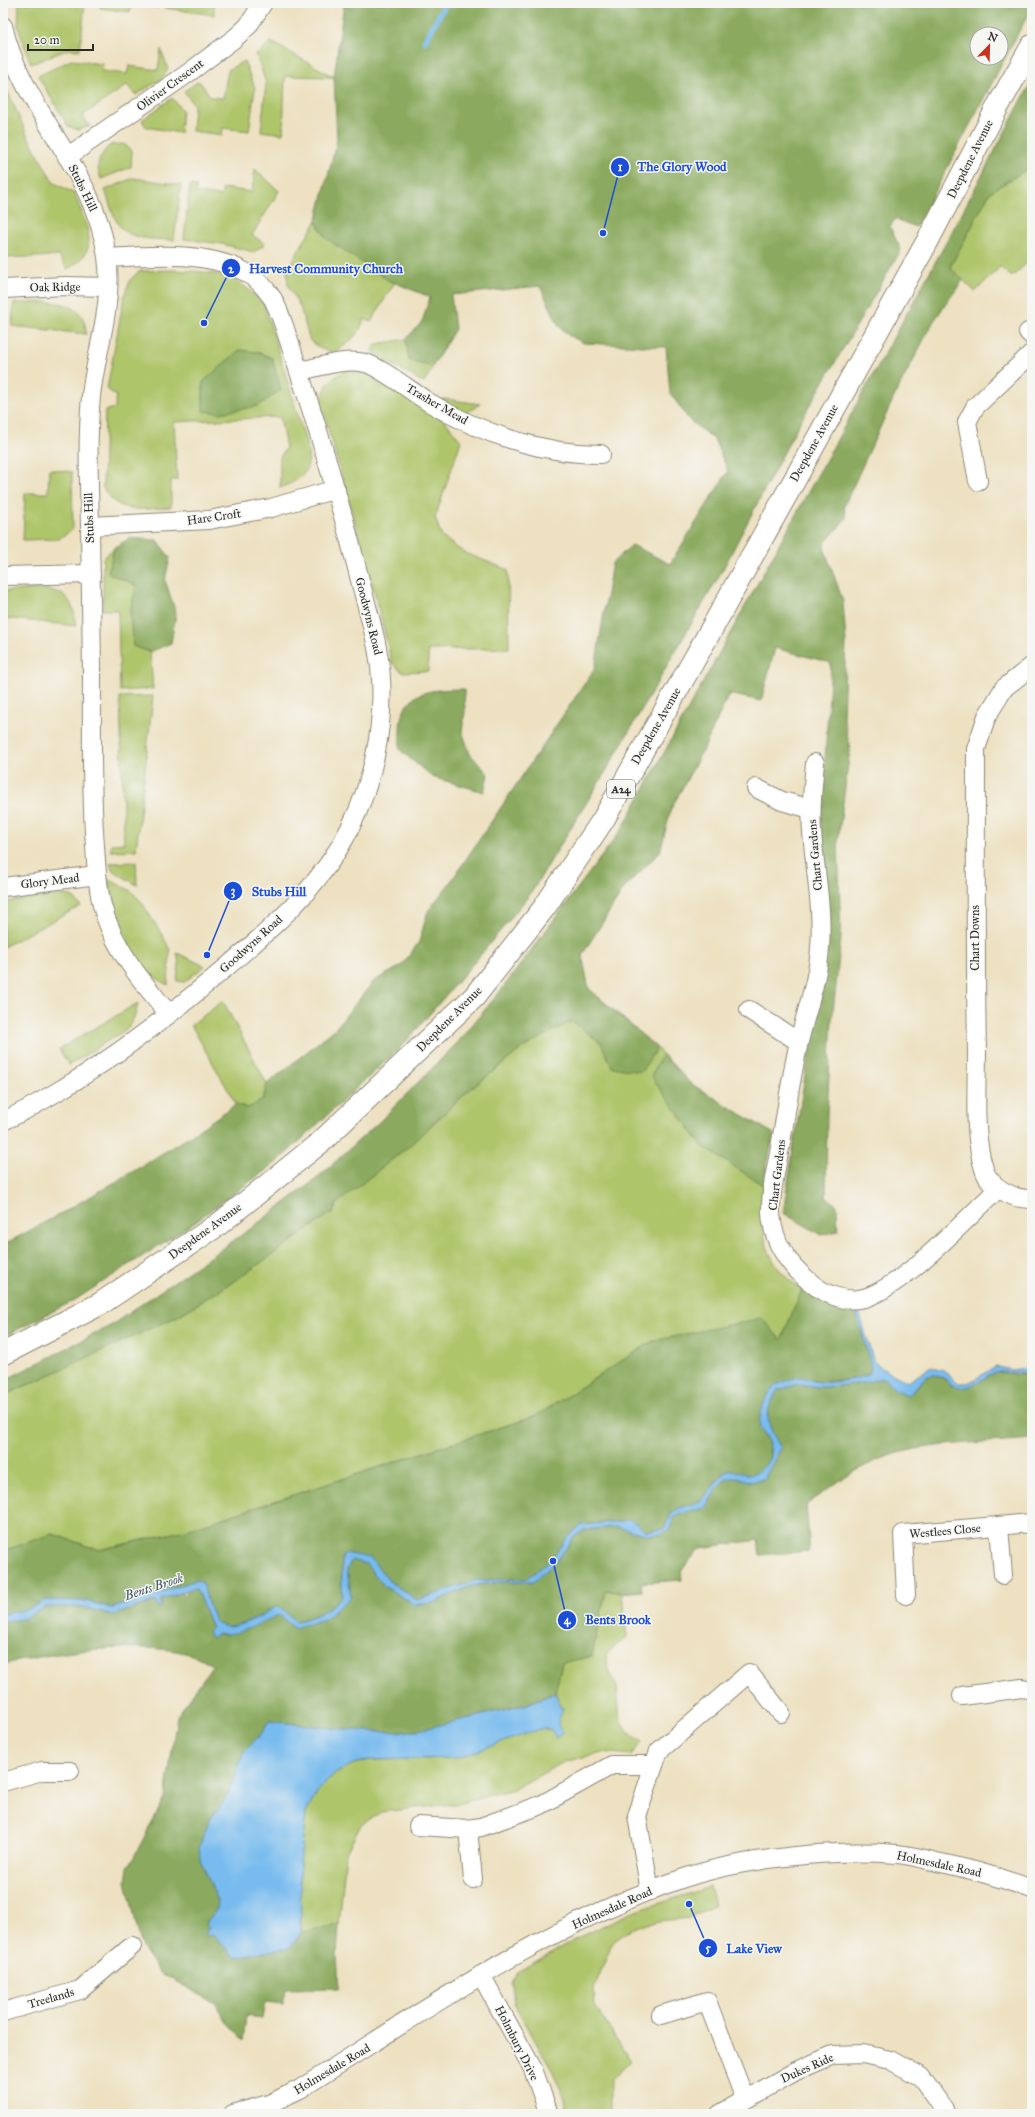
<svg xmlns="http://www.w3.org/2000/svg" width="1035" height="2117" font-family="'IM FELL Great Primer',serif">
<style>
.green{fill:#afc56a;stroke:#6d784a}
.forest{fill:#8baa5e;stroke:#5b6a44;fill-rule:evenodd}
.water{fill:#78bbee;stroke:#52738c}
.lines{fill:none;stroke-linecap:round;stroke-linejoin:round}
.stream{stroke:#78bbee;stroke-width:6}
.street-casing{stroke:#8c8676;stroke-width:20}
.highway-casing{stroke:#8c8676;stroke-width:24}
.street{stroke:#fff;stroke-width:18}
.highway{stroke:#fff;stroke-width:22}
.labels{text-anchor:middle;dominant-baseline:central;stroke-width:3;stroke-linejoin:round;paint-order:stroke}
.shield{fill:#f6f6f2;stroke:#686867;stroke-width:1}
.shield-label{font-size:11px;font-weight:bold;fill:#2b2b2b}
.street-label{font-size:12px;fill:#2b2b2b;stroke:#f6f6f2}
.water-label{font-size:13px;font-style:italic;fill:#425666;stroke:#f6f6f2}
.leader{fill:none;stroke:#1d4ed8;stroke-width:1.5}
.callout-dot{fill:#1d4ed8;stroke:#f6f6f2;stroke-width:1.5}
.mark-label{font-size:12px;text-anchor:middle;font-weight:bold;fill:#fff}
.callout-label{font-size:13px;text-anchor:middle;font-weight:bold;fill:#1d4ed8;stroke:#f6f6f2;stroke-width:3;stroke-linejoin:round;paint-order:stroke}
</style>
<rect width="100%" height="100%" fill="#f6f6f2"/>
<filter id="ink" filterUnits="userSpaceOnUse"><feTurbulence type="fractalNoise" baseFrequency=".025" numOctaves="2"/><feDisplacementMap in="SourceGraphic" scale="8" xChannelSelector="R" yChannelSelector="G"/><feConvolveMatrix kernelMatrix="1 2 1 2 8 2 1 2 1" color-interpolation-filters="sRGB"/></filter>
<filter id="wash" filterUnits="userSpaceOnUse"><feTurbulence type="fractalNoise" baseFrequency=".012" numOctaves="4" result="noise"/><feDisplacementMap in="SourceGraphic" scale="16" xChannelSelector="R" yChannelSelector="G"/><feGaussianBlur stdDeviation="0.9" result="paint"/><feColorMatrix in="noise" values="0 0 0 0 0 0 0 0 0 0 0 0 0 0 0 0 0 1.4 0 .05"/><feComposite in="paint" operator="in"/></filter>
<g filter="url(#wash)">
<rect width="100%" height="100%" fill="#ede1c1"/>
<g class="green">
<polygon points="19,3 85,3 80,50 69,49 31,64 18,27"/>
<polygon points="99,3 159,3 158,8 131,4 130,12 100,8"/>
<polygon points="164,3 216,3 214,4 214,15 164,8"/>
<polygon points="271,42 334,77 285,76 283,134 261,131 266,83 256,55"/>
<polygon points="161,49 168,69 163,78 136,95 127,85 82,116 90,126 78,130 68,126 38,76 71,60 103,64 102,71 127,74 129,66 158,70"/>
<polygon points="244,61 255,88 249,131 223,128 222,135 192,131 194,105 184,91 199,81 211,97 223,98 228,70"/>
<path d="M 3,81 L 27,135 L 53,182 L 75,194 C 85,224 104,251 67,269 L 59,256 L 3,258 Z"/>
<polygon points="172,98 182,110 180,133 146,127 142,120"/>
<path d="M 124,144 L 132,151 L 131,167 L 101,179 C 95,164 99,156 110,145 Z"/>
<polygon points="1032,166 1032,258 1012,277 1000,267 975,292 950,267 990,192"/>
<polygon points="255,169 279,191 252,235 265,244 254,252 222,244 184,239 190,185 196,186 196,193 221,196 223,188 252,192"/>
<path d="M 133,178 L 181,185 L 174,240 C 158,239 130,241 119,225 C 112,215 109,201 105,190 Z"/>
<polygon points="316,222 327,239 395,282 371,322 364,319 359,332 340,350 333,352 321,349 310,341 300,307 288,285 287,269"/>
<path d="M 174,270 C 218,273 232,271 264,304 L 308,449 C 311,473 302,479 280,488 L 280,457 L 286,448 L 280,417 L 174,422 L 177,480 L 171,480 L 171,507 C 143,509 119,516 103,488 L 105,411 L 115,408 L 116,396 L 107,389 L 124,297 L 130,280 L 140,271 Z"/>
<path d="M 14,303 C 42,303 86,294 86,334 L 12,326 Z"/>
<polygon points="406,339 409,359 433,366 424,383 378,356 372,349 377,344"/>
<path d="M 347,369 L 363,371 L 384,382 L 445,421 L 461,441 L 435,518 L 442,537 L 463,552 L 508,570 L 509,648 L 428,650 L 428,671 L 402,672 L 392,663 L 374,590 L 321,403 C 326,382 329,381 347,369 Z"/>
<polygon points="445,399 480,404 465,414 439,400"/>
<polygon points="49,469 72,472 73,529 59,539 23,540 25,493 48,493"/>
<polygon points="114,548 108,573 137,585 130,613 133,646 150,652 153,689 120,691 118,610 103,610 103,558"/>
<path d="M 43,589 C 69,592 73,602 76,626 L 3,618 L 3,591 Z"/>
<polygon points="153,696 136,850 111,851 111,844 124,843 120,697"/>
<polygon points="136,862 137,885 112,870 110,863"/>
<path d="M 108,879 L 131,891 L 141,901 L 164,938 L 170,950 L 168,985 C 132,970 114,914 108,879 Z"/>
<polygon points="60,895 72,896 81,906 3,947 3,902"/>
<polygon points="177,953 205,966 184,982 177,981 179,964"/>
<path d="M 589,989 L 657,1048 L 691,1084 L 774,1134 C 764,1178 750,1230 779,1269 C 785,1277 794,1283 802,1290 L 781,1340 L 653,1341 L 536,1416 L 186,1530 L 99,1550 L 52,1534 L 3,1551 L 3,1396 L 178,1316 L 239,1278 L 334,1211 L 336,1204 L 410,1145 L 467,1092 L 524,1046 L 572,1021 Z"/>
<polygon points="223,1001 267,1084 263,1100 248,1108 236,1104 191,1025"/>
<path d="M 138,1003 C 136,1015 133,1023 124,1031 L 69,1065 L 59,1049 Z"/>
<polygon points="606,1590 622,1593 627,1637 606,1654 608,1670 617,1687 620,1720 628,1732 642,1742 631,1755 603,1752 564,1762 514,1789 461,1803 381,1812 361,1825 346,1853 339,1925 301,1932 300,1863 306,1813 318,1791 334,1774 353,1764 370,1760 457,1758 539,1729 550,1729 557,1738 557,1721 563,1709 555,1693 562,1663 592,1656"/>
<polygon points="710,1887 715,1905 689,1918 659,1921 632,1928 612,1943 594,1989 595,2005 630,2062 610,2081 610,2114 567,2114 565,2099 553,2072 514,2004 512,1983 517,1972 577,1938 630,1913"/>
</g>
<g class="forest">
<path d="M 344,3 L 1032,3 L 1032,7 L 916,227 L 895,219 L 890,227 L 901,250 L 796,429 L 722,571 L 606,771 L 531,893 L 483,952 L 404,1044 L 277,1162 L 189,1226 L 75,1300 L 3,1337 L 3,1245 C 83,1202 162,1157 236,1104 L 248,1108 L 263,1100 L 267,1084 L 335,1029 L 374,981 L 401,966 L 419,942 L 428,911 L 452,880 L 595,668 L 612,563 L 632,545 L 670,564 L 728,471 L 714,439 L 690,421 L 670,393 L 666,347 L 584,343 L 568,335 L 559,326 L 540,286 L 451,295 L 455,329 L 433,366 L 409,360 L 406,339 L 422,322 L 430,297 L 388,280 L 358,260 L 327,239 L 316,222 L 337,140 L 334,77 ZM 977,34 L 1001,34 L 1001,58 L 977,58 Z"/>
<polygon points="1032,81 1032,166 990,192 950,267 963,280 933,322 896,393 844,506 846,518 825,543 824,548 843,601 846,642 843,715 850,749 838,841 841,938 832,1021 827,1113 826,1197 837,1205 838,1231 822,1235 783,1213 827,938 826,878 821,825 831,663 775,648 761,701 729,694 706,744 671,809 660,852 625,887 582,955 589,989 657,1048 641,1072 612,1067 601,1043 572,1021 524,1047 467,1092 410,1145 336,1204 334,1211 239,1278 178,1316 3,1396 3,1381 110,1326 253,1227 315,1180 379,1122 458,1042 502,989 622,829 948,239"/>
<polygon points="239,350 258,352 272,358 281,390 258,406 221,413 203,411 203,382"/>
<polygon points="130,538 157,540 170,558 165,580 176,613 171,643 150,652 133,646 130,613 136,585 108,573 114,548"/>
<path d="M 464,689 L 465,712 L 462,731 L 470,754 L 488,774 L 484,792 L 432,777 L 400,750 C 400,739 399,725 402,715 C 411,687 440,690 464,689 Z"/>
<polygon points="662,1055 691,1084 774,1134 766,1168 764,1186 702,1146 651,1076"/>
<path d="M 802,1290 L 832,1304 L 854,1304 L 871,1366 L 870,1373 L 862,1378 L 820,1382 L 800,1377 L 775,1386 L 761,1429 C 772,1444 776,1469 751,1475 C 743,1477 734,1467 725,1472 C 714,1478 710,1496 700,1503 C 697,1504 691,1504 688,1505 C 671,1509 670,1515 664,1529 L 646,1531 L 631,1520 L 581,1525 L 567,1538 L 551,1559 L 526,1579 L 477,1580 L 417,1600 L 389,1581 L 371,1558 L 342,1560 L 342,1596 C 328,1610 315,1618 295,1621 L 278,1606 C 262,1614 223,1642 213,1616 C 208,1606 206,1594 203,1583 L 196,1580 L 112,1608 L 87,1601 L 45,1600 L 29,1609 L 3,1614 L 3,1551 L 52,1534 L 99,1550 L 186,1530 L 536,1416 L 653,1341 L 762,1318 L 781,1340 Z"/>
<path d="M 996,1372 L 1023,1375 L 1032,1372 L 1032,1439 C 989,1443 943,1442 902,1452 C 866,1461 835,1483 806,1505 L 810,1551 L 760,1555 L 758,1540 L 700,1548 L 681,1571 L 682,1580 L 641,1583 L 642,1591 L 622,1593 L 606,1590 L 592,1656 L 562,1663 L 555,1693 L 524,1705 L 414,1731 L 379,1732 L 331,1728 L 269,1721 L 262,1733 L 244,1751 L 226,1799 L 210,1819 L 200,1859 L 218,1901 L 217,1909 L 206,1923 L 209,1928 L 206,1936 L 214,1935 L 235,1957 L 288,1948 L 294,1943 L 301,1932 L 339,1925 L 337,1954 L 339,1988 L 286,1989 L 283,2004 L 265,2002 L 262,2018 L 246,2016 L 243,2041 L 227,2023 L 217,2004 L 159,1972 L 142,1948 L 126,1881 L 128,1868 L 165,1798 L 177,1716 L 213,1665 C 167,1633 55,1653 3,1664 L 3,1621 L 23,1619 L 46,1607 L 83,1607 L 113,1615 L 157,1601 L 161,1607 L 161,1600 L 183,1592 L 184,1596 L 187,1596 L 186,1590 L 193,1588 L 197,1590 L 212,1628 L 208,1632 L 225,1635 L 235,1632 L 279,1614 L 294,1628 L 351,1597 L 347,1569 L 352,1560 L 366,1564 L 385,1587 L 415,1605 L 432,1603 L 471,1586 L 500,1582 L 533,1582 L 556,1562 L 574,1537 L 584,1530 L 617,1527 L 648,1535 L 669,1530 L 675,1516 L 705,1508 L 718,1487 L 726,1479 L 736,1477 L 751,1482 L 764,1479 L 781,1448 C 767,1424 762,1415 778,1390 L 799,1384 L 817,1387 L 827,1387 L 864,1383 L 881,1378 L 886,1379 L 894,1389 L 913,1392 C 927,1373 935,1369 952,1386 L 974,1384 Z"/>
</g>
<g class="water">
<path d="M 854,1304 L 859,1305 L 859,1311 L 873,1359 L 881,1368 L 908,1382 L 931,1367 L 944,1370 L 957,1383 L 968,1383 L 996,1367 L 1013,1370 L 1032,1367 L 1032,1372 C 1019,1376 1006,1369 995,1373 C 983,1376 974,1388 961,1388 C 949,1388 946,1374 934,1375 C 922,1375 917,1389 908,1395 L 894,1389 L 886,1379 L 881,1378 L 864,1383 L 827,1387 L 817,1387 L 799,1384 L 778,1390 C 762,1415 767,1424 781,1448 L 764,1479 L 751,1482 L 736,1477 L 726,1479 L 718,1487 L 705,1508 L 675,1516 L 669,1530 L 661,1534 L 648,1535 L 617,1527 L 584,1530 L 574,1537 L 556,1562 L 533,1582 L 500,1582 L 471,1586 L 432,1603 L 415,1605 L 385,1587 L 366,1564 L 352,1560 L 347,1569 L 351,1597 L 325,1619 L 294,1628 L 279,1615 C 261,1622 236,1638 218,1633 L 212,1638 L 208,1632 L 212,1628 L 197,1590 L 193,1588 L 161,1600 L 161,1607 L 159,1608 L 156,1601 L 113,1615 L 83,1607 L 46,1607 L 23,1619 L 3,1621 L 3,1614 L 29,1609 L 45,1600 L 87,1601 L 112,1608 L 196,1580 L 203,1583 C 206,1594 208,1606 213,1616 C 223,1642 262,1614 278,1606 L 296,1621 C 315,1618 328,1610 342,1596 L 342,1560 L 343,1555 L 346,1553 L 371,1558 L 389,1581 L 417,1600 L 477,1580 L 526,1579 L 551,1559 L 567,1538 L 581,1525 L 631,1520 L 646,1531 L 664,1529 L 672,1512 L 682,1507 L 700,1502 L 725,1472 L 732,1470 L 750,1475 C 766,1468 775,1459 768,1440 C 767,1435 762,1432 760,1427 C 758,1415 765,1397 773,1388 C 777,1383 795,1377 801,1377 C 807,1378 813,1381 819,1382 C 832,1383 859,1380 870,1373 L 871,1366 Z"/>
<path d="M 555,1693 L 563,1710 C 558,1720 555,1724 563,1733 L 557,1738 L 550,1729 L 540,1729 L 457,1758 L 370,1760 L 353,1764 L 334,1774 L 318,1791 L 306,1813 L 300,1863 L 301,1932 L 294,1943 L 288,1948 L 235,1957 L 214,1935 L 206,1936 L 204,1934 L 209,1928 L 206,1923 L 217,1909 L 218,1901 L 200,1859 L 199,1846 L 210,1819 L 226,1799 L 244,1751 L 262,1733 L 269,1721 L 331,1728 L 379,1732 L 414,1731 L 524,1705 Z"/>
</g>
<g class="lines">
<polyline class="stream" points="425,41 446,3"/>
</g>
</g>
<g filter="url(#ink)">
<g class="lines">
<defs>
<g id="street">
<path d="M 3,26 C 22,110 96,171 107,257 C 114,304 96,350 91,396 C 87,439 89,483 90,526 C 91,574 91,623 92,671 C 92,725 91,779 94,832 C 96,856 96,881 102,905 C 112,946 142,982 169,1014"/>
<polyline points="67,157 187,74 235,38 248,26 263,3"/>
<polyline points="3,289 65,286 108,287"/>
<polyline points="1028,332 1032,336"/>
<path d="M 299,371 C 320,367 344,358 365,363 C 379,366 415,394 430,403 C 480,433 542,454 601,454"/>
<polyline points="978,481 967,422 975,407 1032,353"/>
<polyline points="90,526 209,520 271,508 336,489"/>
<polyline points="3,576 91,574"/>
<path d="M 1032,666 L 1004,688 L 987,716 L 976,749 C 976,850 975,951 977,1052 C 977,1086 973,1137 984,1169 C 989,1187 1014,1200 1032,1199"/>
<path d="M 815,763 C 813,786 810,809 812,832 C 815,871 823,909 820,948 C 818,980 806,1011 799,1042 C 791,1077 786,1113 780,1148 C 776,1168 770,1194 771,1214 C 773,1242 789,1265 810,1282 C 824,1294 845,1303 864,1298 C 903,1287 967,1218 998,1189"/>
<polyline points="756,788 782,801 811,809"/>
<polyline points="3,887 97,875"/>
<polyline points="749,1010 799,1042"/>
<path d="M 3,1121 C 19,1114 35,1105 50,1096 C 107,1063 160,1023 210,981 C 263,936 319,891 350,828 C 373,782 384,729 381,678 C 379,646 369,615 361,584 C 347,528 331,473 314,418 C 305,391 297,365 288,338 C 284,325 279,311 273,299 C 268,292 261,282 253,277 C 215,250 152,255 108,258"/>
<polyline points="999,1527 1003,1575"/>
<polyline points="906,1595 903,1534 1032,1523"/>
<polyline points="962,1696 1022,1688 1032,1690"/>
<polyline points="3,1782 42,1771 70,1771"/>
<polyline points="418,1826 468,1829"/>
<polyline points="473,1879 468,1829 481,1827 541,1805 612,1765 654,1765 659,1751 749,1673 781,1713"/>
<polyline points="650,1891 637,1816 654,1765"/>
<polyline points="481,1975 533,2069 549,2114"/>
<polyline points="3,2012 80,1990 132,1946"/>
<polyline points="661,2015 707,2001 745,2099"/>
<path d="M 233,2114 L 269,2104 L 300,2089 C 423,2012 545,1925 684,1878 C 743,1858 835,1849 897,1854 C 909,1855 921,1858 932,1861 C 967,1868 999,1877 1032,1889"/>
<polyline points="720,2114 796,2071 833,2055 863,2054 890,2060 921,2077 944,2109 945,2114"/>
</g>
<polyline id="highway" points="3,1354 100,1304 219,1224 322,1141 474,997 544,908 603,820 707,637 927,242 998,106 1032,46"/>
</defs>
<use href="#street" class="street-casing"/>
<use href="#highway" class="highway-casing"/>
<use href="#street" class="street"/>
<use href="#highway" class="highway"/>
</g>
</g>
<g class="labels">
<rect class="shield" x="607" y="780" width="28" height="18" rx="3"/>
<g class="shield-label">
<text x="621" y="789">A24</text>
</g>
<g class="street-label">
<text transform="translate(170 85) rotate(-36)">Olivier Crescent</text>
<text transform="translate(970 159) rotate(-63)">Deepdene Avenue</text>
<text transform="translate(83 188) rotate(64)">Stubs Hill</text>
<text transform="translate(55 287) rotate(-1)">Oak Ridge</text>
<text transform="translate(437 404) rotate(30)">Trasher Mead</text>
<text transform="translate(814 443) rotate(-61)">Deepdene Avenue</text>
<text transform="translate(214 517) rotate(-8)">Hare Croft</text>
<text transform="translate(89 518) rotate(-92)">Stubs Hill</text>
<text transform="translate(369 616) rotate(76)">Goodwyns Road</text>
<text transform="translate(656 726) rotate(-60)">Deepdene Avenue</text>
<text transform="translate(815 855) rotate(-95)">Chart Gardens</text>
<text transform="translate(50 881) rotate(-7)">Glory Mead</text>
<text transform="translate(975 938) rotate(-90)">Chart Downs</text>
<text transform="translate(251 944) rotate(-42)">Goodwyns Road</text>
<text transform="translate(449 1019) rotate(-45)">Deepdene Avenue</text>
<text transform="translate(777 1175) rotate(-83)">Chart Gardens</text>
<text transform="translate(205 1231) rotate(-36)">Deepdene Avenue</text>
<text transform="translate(945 1531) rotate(-5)">Westlees Close</text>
<text transform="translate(939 1864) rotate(12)">Holmesdale Road</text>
<text transform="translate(612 1908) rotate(-24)">Holmesdale Road</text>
<text transform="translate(51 1998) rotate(-16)">Treelands</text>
<text transform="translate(517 2043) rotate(63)">Holmbury Drive</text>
<text transform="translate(807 2068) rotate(-24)">Dukes Ride</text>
<text transform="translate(332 2069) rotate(-31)">Holmesdale Road</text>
</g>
<g class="water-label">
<text transform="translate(154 1587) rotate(-18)">Bents Brook</text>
</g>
</g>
<path class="leader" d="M603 233L620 167M204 323L231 268M207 955L233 891M553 1561L567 1620M689 1904L708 1948"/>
<g class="callout-dot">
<circle cx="603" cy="233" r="4"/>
<circle cx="204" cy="323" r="4"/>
<circle cx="207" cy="955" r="4"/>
<circle cx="553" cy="1561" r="4"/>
<circle cx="689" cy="1904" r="4"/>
<circle cx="620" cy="167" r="10"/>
<circle cx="231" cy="268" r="10"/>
<circle cx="233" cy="891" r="10"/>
<circle cx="567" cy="1620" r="10"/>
<circle cx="708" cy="1948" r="10"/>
</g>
<g class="mark-label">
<text x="620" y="171">1</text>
<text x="231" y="273">2</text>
<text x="233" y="895">3</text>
<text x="567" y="1624">4</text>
<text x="708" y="1952">5</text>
</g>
<g class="callout-label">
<text x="682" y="171">The Glory Wood</text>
<text x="326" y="273">Harvest Community Church</text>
<text x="279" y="896">Stubs Hill</text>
<text x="618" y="1624">Bents Brook</text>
<text x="754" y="1953">Lake View</text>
</g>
<rect width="1035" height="2117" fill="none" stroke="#f6f6f2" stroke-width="16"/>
<g transform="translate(989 46) rotate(23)"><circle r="19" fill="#f6f6f2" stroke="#a5a5a2"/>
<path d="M0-3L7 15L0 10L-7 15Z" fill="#c8321e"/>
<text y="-6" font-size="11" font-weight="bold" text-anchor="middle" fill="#2b2b2b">N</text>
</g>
<path d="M28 44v6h65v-6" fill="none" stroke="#2b2b2b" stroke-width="2"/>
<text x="34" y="44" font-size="12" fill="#2b2b2b" stroke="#f6f6f2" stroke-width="3" paint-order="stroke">20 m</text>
</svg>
